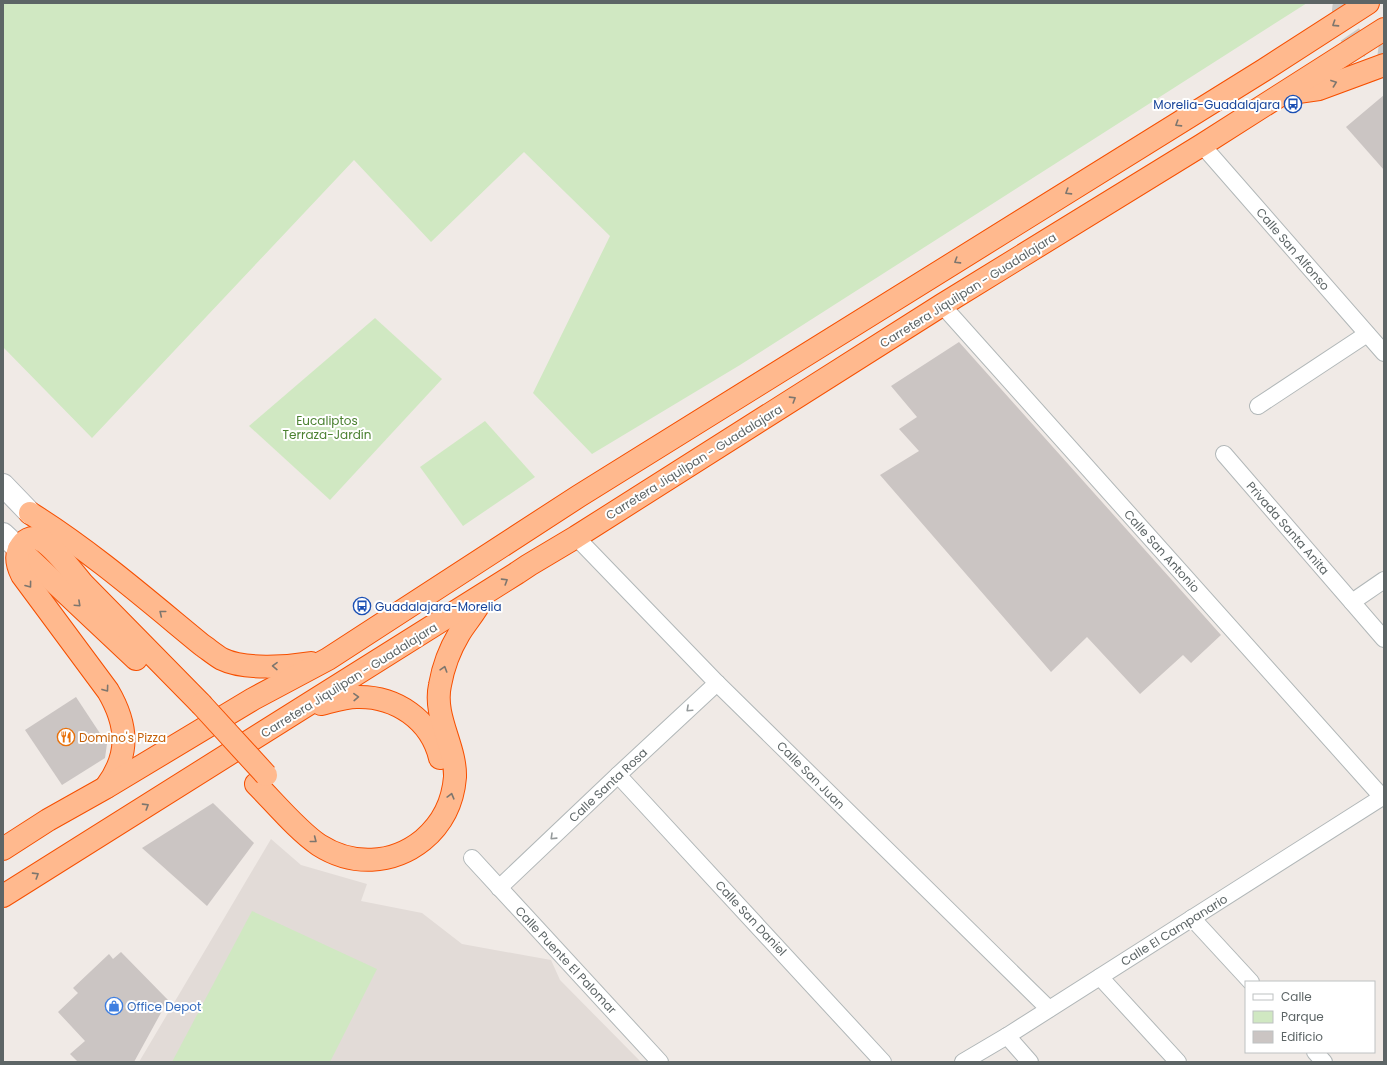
<svg xmlns="http://www.w3.org/2000/svg" width="1387" height="1065" font-family="Poppins,sans-serif">
<style>
.education{fill:#e2dbd7}
.green{fill:#d0e8c2}
.building{fill:#cbc5c3}
.lines{fill:none;stroke-linecap:round;stroke-linejoin:round}
.highway-tunnel{stroke:#cbc9c6;stroke-width:22;stroke-dasharray:22 11;stroke-linecap:butt}
.street-casing{stroke:#b1b7b8;stroke-width:18}
.secondary-casing{stroke:#b0b6b9;stroke-width:24}
.highway-casing{stroke:#f64f00;stroke-width:24}
.street{stroke:#fff;stroke-width:16}
.secondary{stroke:#fff;stroke-width:22}
.highway{stroke:#ffb98e;stroke-width:22}
.highway-bridge-casing{stroke:#f64f00;stroke-width:24;stroke-linecap:butt}
.highway-bridge{stroke:#ffb98e;stroke-width:22}
.oneway{stroke:#7d766e}
.oneway2{stroke:#969b9c}
.labels{text-anchor:middle;dominant-baseline:central;stroke-width:4;stroke-linejoin:round;paint-order:stroke}
.transit-label{font-size:12px;fill:#164399;stroke:#fff;text-anchor:end}
.street-label{font-size:12px;fill:#5d6566;stroke:#fff}
.park-label{font-size:12px;fill:#4b8131;stroke:#fff}
.food-label{font-size:12px;fill:#c56008;stroke:#fff;text-anchor:start}
.shop-label{font-size:12px;fill:#366cbe;stroke:#fff;text-anchor:start}
</style>
<rect width="100%" height="100%" fill="#f0eae6"/>
<polygon class="education" points="271,839 301,865 367,884 361,901 422,913 462,944 551,960 560,980 641,1062 139,1062"/>
<g class="green">
<polygon points="3,3 1307,3 740,365 592,454 533,393 610,236 524,152 431,242 354,160 92,438 3,347"/>
<polygon points="375,318 442,379 330,500 249,426"/>
<polygon points="485,421 535,477 463,526 420,467"/>
<polygon points="252,911 377,969 330,1062 172,1062"/>
</g>
<g class="building">
<polygon points="1384,95 1384,170 1346,127"/>
<polygon points="959,342 1221,635 1191,663 1183,655 1140,694 1087,637 1051,672 880,475 919,451 899,429 917,417 891,386"/>
<polygon points="76,697 107,744 105,758 62,785 25,730"/>
<polygon points="213,803 254,843 207,906 142,848"/>
<polygon points="121,952 168,1000 134,1062 78,1062 70,1054 85,1041 58,1012 78,993 73,988 109,954 113,959"/>
</g>
<g class="lines">
<path class="highway-tunnel" d="M 1345,3 C 1342,8 1343,13 1344,18 C 1347,42 1363,47 1384,49"/>
<defs>
<g id="street">
<polyline points="1202,145 1384,353"/>
<polyline points="942,305 1382,797"/>
<polyline points="1258,406 1367,334"/>
<polyline points="1224,454 1384,639"/>
<polyline points="576,537 717,683 1049,1009"/>
<polyline points="1352,602 1384,580"/>
<polyline points="618,775 883,1062"/>
<polyline points="472,858 660,1062"/>
<polyline points="499,888 618,775 717,683"/>
<polyline points="1192,918 1251,982"/>
<polyline points="1100,977 1178,1062"/>
<polyline points="1007,1036 1030,1062"/>
<polyline points="1315,1052 1324,1062"/>
<polyline points="963,1062 1007,1036 1384,796"/>
</g>
<g id="secondary">
<polyline points="3,485 30,513"/>
<polyline points="3,534 19,549"/>
</g>
<g id="highway">
<polyline points="1291,93 1319,89 1384,65"/>
<path d="M 30,513 C 91,551 146,599 202,645 C 208,649 215,655 222,659 C 244,670 287,667 311,663"/>
<polyline points="19,549 136,659"/>
<path d="M 321,704 C 333,701 345,697 357,697 C 396,696 431,720 440,758"/>
<path d="M 256,784 C 274,802 298,831 319,845 C 352,866 392,865 423,840 C 442,824 453,802 455,777 C 456,746 433,717 440,685 C 443,668 450,649 459,634 C 466,622 476,612 482,599"/>
<path d="M 106,787 C 130,755 128,725 108,691 L 22,575 C 18,567 15,558 19,549 C 24,540 31,535 41,540 C 54,547 73,572 83,584 C 122,624 162,664 201,704"/>
<polyline points="3,849 48,820 105,788 253,699 328,659 579,496 1264,70 1368,3"/>
<polyline points="3,896 517,573 529,565 576,537 942,305 1202,145 1384,29"/>
</g>
</defs>
<use href="#street" class="street-casing"/>
<use href="#secondary" class="secondary-casing"/>
<use href="#highway" class="highway-casing"/>
<use href="#street" class="street"/>
<use href="#secondary" class="secondary"/>
<use href="#highway" class="highway"/>
<defs>
<polyline id="highway-bridge" points="201,704 266,775"/>
</defs>
<use href="#highway-bridge" class="highway-bridge-casing"/>
<use href="#highway-bridge" class="highway-bridge"/>
</g>
<defs><path id="oneway-chevron" d="M-2-3.5L2.5 0L-2 3.5" fill="none" stroke-width="1.6" stroke-linecap="round" stroke-linejoin="round"/></defs>
<g class="oneway">
<use href="#oneway-chevron" transform="translate(1335 24) rotate(147)"/>
<use href="#oneway-chevron" transform="translate(1334 83) rotate(-20)"/>
<use href="#oneway-chevron" transform="translate(1178 124) rotate(148)"/>
<use href="#oneway-chevron" transform="translate(1068 192) rotate(148)"/>
<use href="#oneway-chevron" transform="translate(957 261) rotate(148)"/>
<use href="#oneway-chevron" transform="translate(793 399) rotate(-32)"/>
<use href="#oneway-chevron" transform="translate(505 581) rotate(-32)"/>
<use href="#oneway-chevron" transform="translate(29 585) rotate(53)"/>
<use href="#oneway-chevron" transform="translate(78 604) rotate(43)"/>
<use href="#oneway-chevron" transform="translate(162 613) rotate(-141)"/>
<use href="#oneway-chevron" transform="translate(275 666) rotate(-179)"/>
<use href="#oneway-chevron" transform="translate(444 669) rotate(-73)"/>
<use href="#oneway-chevron" transform="translate(106 689) rotate(54)"/>
<use href="#oneway-chevron" transform="translate(356 697) rotate(-2)"/>
<use href="#oneway-chevron" transform="translate(451 796) rotate(-75)"/>
<use href="#oneway-chevron" transform="translate(146 806) rotate(-32)"/>
<use href="#oneway-chevron" transform="translate(314 840) rotate(38)"/>
<use href="#oneway-chevron" transform="translate(36 875) rotate(-32)"/>
</g>
<g class="oneway2">
<use href="#oneway-chevron" transform="translate(689 709) rotate(137)"/>
<use href="#oneway-chevron" transform="translate(553 837) rotate(136)"/>
</g>
<defs>
<symbol id="bus-ring" viewBox="-11 -11 22 22"><circle r="9.5" fill="#fff" stroke="#1a4fb4" stroke-width="1.5"/><path d="M-5-6H5V4H4V6H2V4H-2V6H-4V4H-5ZM-3.5-4V0h7V-4ZM-3.5 1.2v1.5H-2V1.2ZM2 1.2v1.5H3.5V1.2Z" fill="#1a4fb4"/></symbol>
<symbol id="restaurant-ring" viewBox="-11 -11 22 22"><circle r="9.5" fill="#fff" stroke="#e8710a" stroke-width="1.5"/><path d="M-5-6h1v4h1v-4h1v4h1v-4h1v5L-1.5 .5V6h-2V.5L-5-1ZM5-6V6H3V1.5H1.5Q1.5-4 5-6Z" fill="#e8710a"/></symbol>
<symbol id="shop-ring" viewBox="-11 -11 22 22"><circle r="9.5" fill="#fff" stroke="#3f7fe0" stroke-width="1.5"/><path d="M-5-2.5h2.3a2.7 3.5 0 0 1 5.4 0H5L5.5 6h-11ZM-1.5-2.5h3a1.5 2.3 0 0 0-3 0Z" fill="#3f7fe0"/></symbol>
</defs>
<g fill-rule="evenodd">
<use href="#bus-ring" x="1283" y="94" width="20" height="20"/>
<use href="#bus-ring" x="352" y="596" width="20" height="20"/>
<use href="#restaurant-ring" x="56" y="727" width="20" height="20"/>
<use href="#shop-ring" x="104" y="996" width="20" height="20"/>
</g>
<g class="labels">
<g class="transit-label">
<text x="1280" y="104">Morelia-Guadalajara</text>
<text x="375" y="606" text-anchor="start">Guadalajara-Morelia</text>
</g>
<g class="street-label">
<text transform="translate(1293 249) rotate(49)">Calle San Alfonso</text>
<text transform="translate(968 290) rotate(-32)">Carretera Jiquilpan - Guadalajara</text>
<text transform="translate(694 462) rotate(-32)">Carretera Jiquilpan - Guadalajara</text>
<text transform="translate(1288 528) rotate(49)">Privada Santa Anita</text>
<text transform="translate(1162 551) rotate(48)">Calle San Antonio</text>
<text transform="translate(349 680) rotate(-32)">Carretera Jiquilpan - Guadalajara</text>
<text transform="translate(811 775) rotate(45)">Calle San Juan</text>
<text transform="translate(608 785) rotate(-43)">Calle Santa Rosa</text>
<text transform="translate(751 918) rotate(47)">Calle San Daniel</text>
<text transform="translate(1174 930) rotate(-32)">Calle El Campanario</text>
<text transform="translate(566 960) rotate(47)">Calle Puente El Palomar</text>
</g>
<g class="park-label">
<text x="327" y="420">Eucaliptos<tspan x="327" dy="14">Terraza-Jardín</tspan></text>
</g>
<g class="food-label">
<text x="79" y="737">Domino's Pizza</text>
</g>
<g class="shop-label">
<text x="127" y="1006">Office Depot</text>
</g>
</g>
<rect width="1387" height="1065" fill="none" stroke="#5d6566" stroke-width="8"/>
<rect x="1245" y="981" width="130" height="72" fill="#ffffff" stroke="#bec1c2"/>
<rect x="1253" y="994" width="20" height="6" fill="#ffffff" stroke="#bec1c2"/>
<text x="1281" y="1001" font-size="12" fill="#5d6566">Calle</text>
<rect x="1253" y="1011" width="20" height="12" fill="#d0e8c2" stroke="#bec1c2"/>
<text x="1281" y="1021" font-size="12" fill="#5d6566">Parque</text>
<rect x="1253" y="1031" width="20" height="12" fill="#cbc5c3" stroke="#bec1c2"/>
<text x="1281" y="1041" font-size="12" fill="#5d6566">Edificio</text>
</svg>
